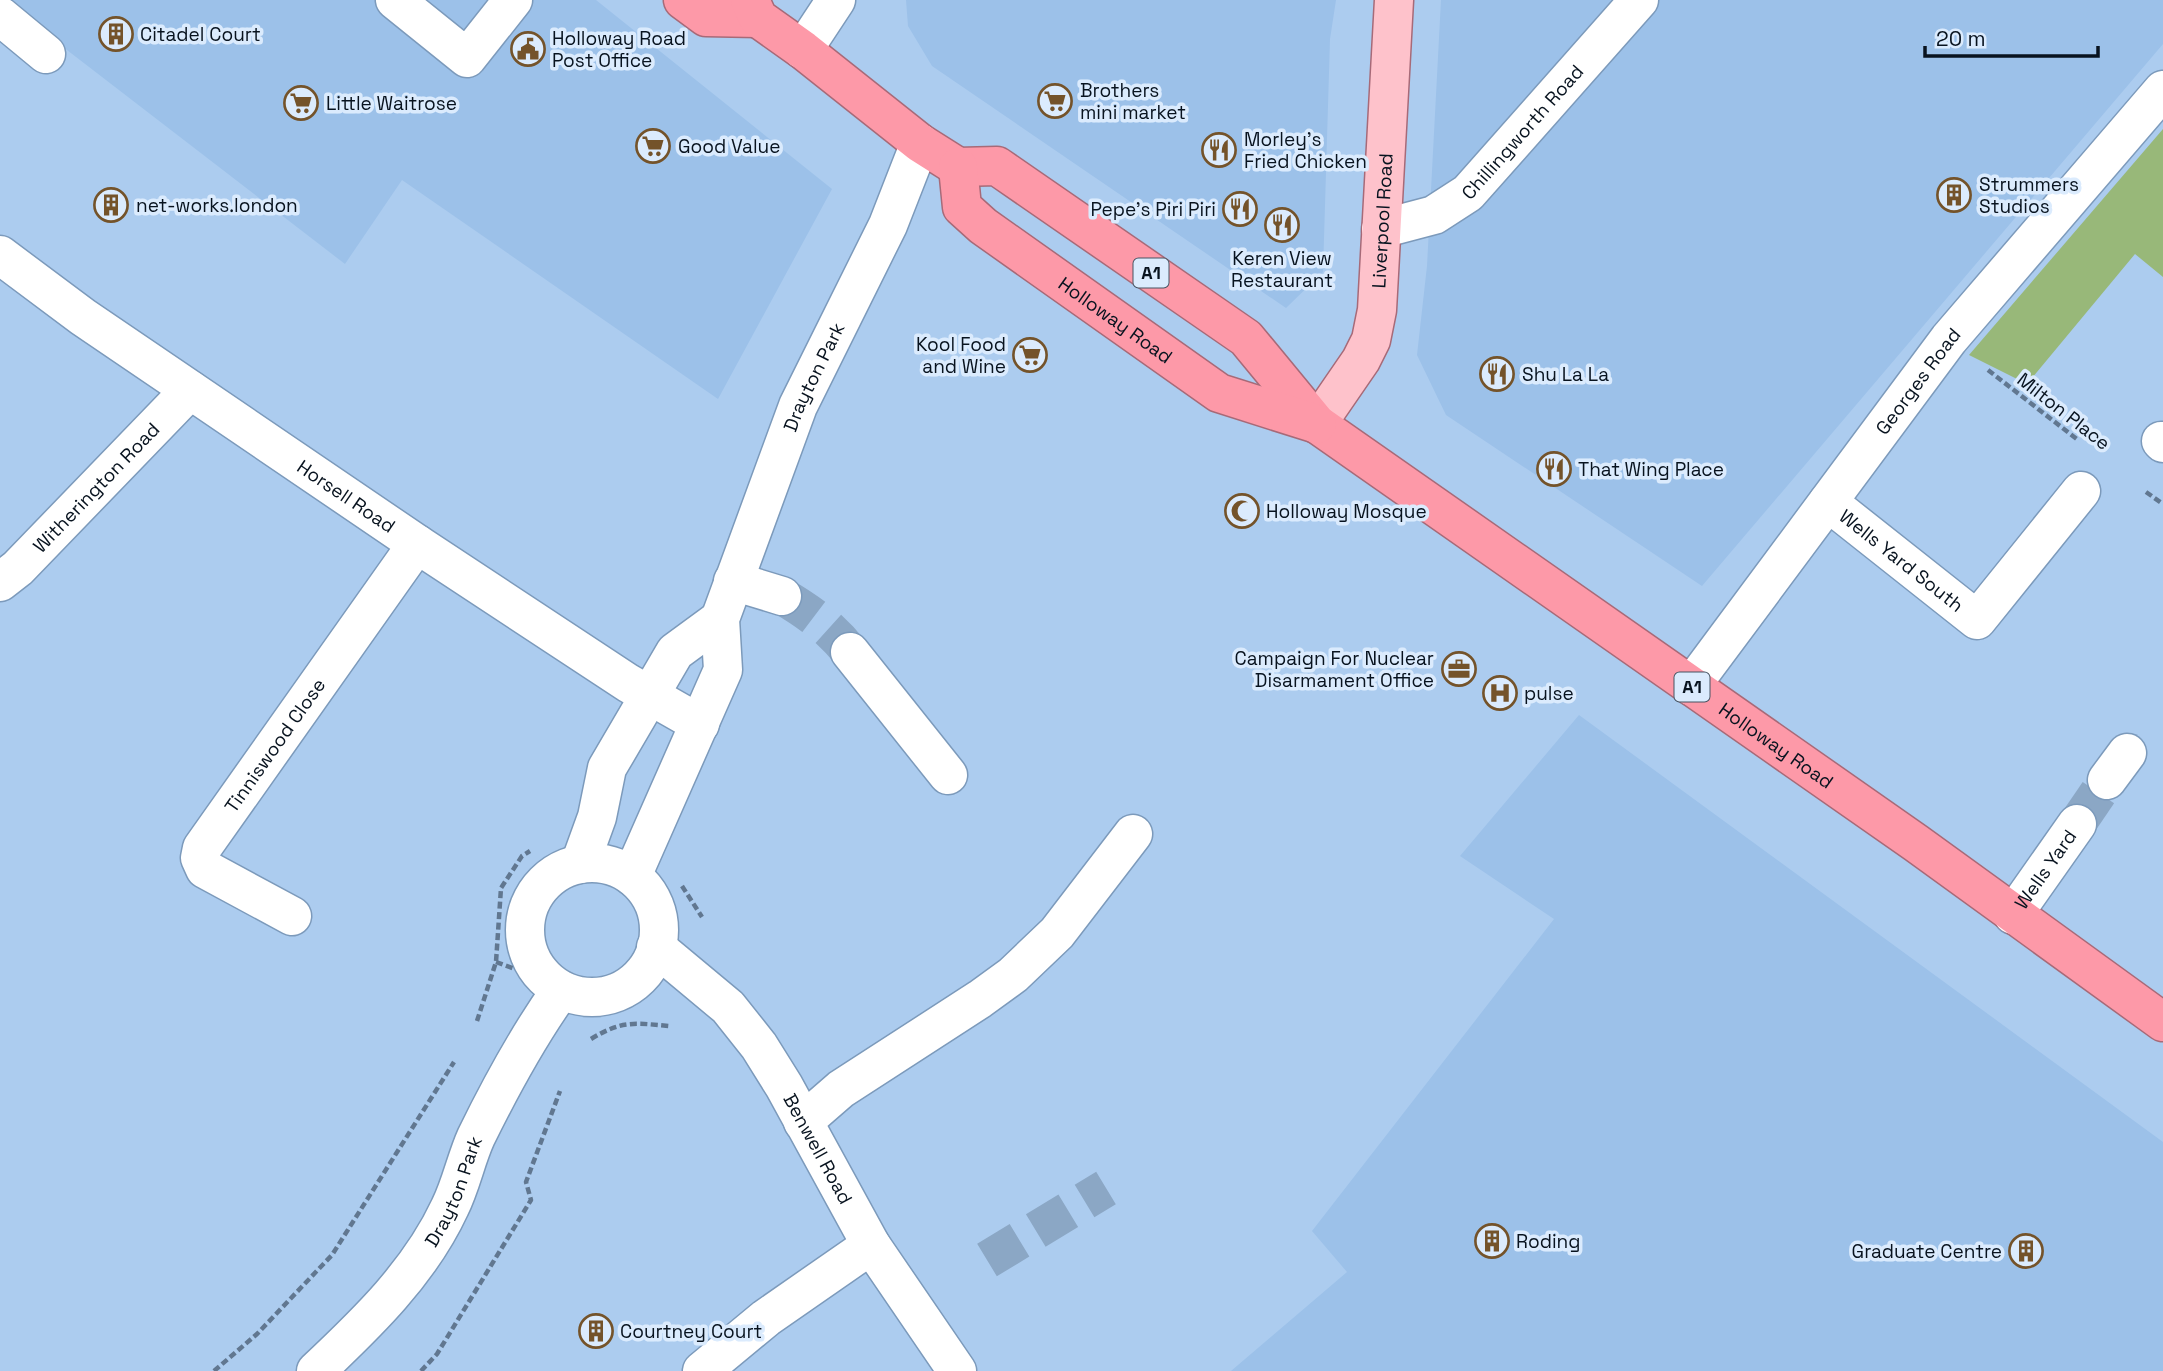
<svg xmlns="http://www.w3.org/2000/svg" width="2163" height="1371" font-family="'Space Grotesk',sans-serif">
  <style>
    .built { fill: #9cc1e9 }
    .green { fill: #98b879 }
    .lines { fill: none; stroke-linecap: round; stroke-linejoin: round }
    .minor-tunnel { stroke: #8ba7c5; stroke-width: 38; stroke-dasharray: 38 19; stroke-linecap: butt }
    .minor-casing { stroke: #7c9abb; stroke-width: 41 }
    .major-casing { stroke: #a76a78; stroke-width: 41 }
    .highway-casing { stroke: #a76a78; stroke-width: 41 }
    .path { stroke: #617790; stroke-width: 4.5; stroke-dasharray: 7 3.5; stroke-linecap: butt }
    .minor { stroke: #fff; stroke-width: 38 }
    .major { stroke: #fec2cb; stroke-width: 38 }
    .highway { stroke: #fd99a8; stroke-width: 38 }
    .labels { text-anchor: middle; stroke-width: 7; stroke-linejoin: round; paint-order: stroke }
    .shield { fill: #dbebfd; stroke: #475462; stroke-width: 2 }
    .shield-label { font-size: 18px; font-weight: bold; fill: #08131f }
    .poi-label { font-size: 19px; fill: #08131f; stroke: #dbebfd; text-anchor: start }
    .street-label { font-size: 19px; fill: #08131f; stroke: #dbebfd }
  </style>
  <rect width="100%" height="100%" fill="#acccef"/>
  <g class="built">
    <polygon points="2,0 596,0 832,189 718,399 402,180 345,264"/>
    <polygon points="906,0 1336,0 1330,39 1323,272 1286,308 932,66 908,26"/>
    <polygon points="1441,0 2163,0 2163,44 1702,586 1446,415 1417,355 1427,266"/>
    <polygon points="1579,715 2163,1142 2163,1371 1231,1371 1347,1272 1312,1231 1554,919 1460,856"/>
  </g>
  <polygon class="green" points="2163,129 2163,277 2135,254 2027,384 1969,355"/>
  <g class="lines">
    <g class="minor-tunnel">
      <path d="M782,596C809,612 830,627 850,652"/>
      <polyline points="2077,824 2107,780"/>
      <polyline points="987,1260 1106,1188"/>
    </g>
    <g class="minor-casing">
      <g id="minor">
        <polyline points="395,0 467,58 513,0"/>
        <polyline points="0,16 46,54"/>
        <polyline points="803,50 836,0"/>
        <path id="s1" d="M1381,229L1434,215L1468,193L1639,0"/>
        <path id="s2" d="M0,255L83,317L417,544L628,683L700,724"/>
        <polyline points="2161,441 2163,443"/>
        <path id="s3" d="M1828,502L1977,620L2081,491"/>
        <polyline points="733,581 782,596"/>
        <path id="s4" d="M0,582L18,568L190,390"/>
        <polyline points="850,652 948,775"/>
        <path id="s5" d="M1691,686L1949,339L2163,90"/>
        <polyline points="2107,780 2127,753"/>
        <circle cx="592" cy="930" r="67"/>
        <polyline points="580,864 597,817 607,768 675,652 720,619"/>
        <path id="s6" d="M632,876L723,670L720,619L798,406L888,225L920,143"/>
        <path id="s7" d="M2013,915L2077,824"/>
        <path id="s8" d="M292,916L205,869L200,858L202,848L417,544"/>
        <path id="s9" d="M656,947L728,1007L759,1046L784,1086L871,1245L957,1371"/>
        <polyline points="803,1122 841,1089 980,999 1013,975 1057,933 1133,834"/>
        <path id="s10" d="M316,1371C367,1323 420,1272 450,1207C461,1185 466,1159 476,1137C501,1086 528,1036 561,990"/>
        <polyline points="702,1371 766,1318 871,1245"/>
      </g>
    </g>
    <g class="major-casing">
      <g id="major">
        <path id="s11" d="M1317,424L1361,360L1371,340L1377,310L1394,0"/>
      </g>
    </g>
    <g class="highway-casing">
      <g id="highway">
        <polyline points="683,0 706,17 758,18"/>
        <path id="s12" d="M750,0L758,18L803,50L920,143L958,167L997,166L1246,338L1317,424L1916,843L2163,1022"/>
        <path id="s13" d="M958,167L962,207L983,226L1219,393L1317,424"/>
      </g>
    </g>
    <g class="path">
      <polyline points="1988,370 2078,440"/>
      <polyline points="2146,492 2163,504"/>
      <polyline points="682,886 702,917"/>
      <polyline points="496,962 515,969"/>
      <polyline points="477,1021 496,962 501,888 522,856 530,851"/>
      <path d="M591,1039C622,1020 635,1023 669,1026"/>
      <polyline points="214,1371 257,1334 332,1255 454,1062"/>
      <polyline points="421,1371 437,1354 531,1200 526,1182 560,1091"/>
    </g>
    <use href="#minor" class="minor"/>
    <use href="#major" class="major"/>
    <use href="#highway" class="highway"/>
  </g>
  <defs>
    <g id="building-ring" transform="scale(1.75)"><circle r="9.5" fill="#dbebfd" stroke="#74532a" stroke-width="1.5"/><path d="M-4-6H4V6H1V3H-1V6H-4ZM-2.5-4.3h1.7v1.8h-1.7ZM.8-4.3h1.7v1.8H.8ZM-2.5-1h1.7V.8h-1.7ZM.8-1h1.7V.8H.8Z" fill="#74532a"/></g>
    <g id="civic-ring" transform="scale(1.75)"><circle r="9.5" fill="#dbebfd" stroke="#74532a" stroke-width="1.5"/><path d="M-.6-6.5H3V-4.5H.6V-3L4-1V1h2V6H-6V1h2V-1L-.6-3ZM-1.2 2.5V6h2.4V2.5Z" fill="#74532a"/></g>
    <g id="supermarket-ring" transform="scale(1.75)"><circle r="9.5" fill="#dbebfd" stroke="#74532a" stroke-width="1.5"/><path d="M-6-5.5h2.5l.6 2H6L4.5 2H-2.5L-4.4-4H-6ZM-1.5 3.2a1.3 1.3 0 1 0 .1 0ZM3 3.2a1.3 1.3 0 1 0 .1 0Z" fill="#74532a"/></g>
    <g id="restaurant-ring" transform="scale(1.75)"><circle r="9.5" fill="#dbebfd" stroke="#74532a" stroke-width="1.5"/><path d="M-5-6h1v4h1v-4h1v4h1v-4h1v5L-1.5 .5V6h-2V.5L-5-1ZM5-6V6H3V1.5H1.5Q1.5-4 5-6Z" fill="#74532a"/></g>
    <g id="mosque-ring" transform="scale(1.75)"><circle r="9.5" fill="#dbebfd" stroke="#74532a" stroke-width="1.5"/><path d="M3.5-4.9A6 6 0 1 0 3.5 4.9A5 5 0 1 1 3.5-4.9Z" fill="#74532a"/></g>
    <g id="office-ring" transform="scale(1.75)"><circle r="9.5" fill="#dbebfd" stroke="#74532a" stroke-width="1.5"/><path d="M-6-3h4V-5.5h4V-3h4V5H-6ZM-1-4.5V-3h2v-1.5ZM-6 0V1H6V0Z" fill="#74532a"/></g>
    <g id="hospital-ring" transform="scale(1.75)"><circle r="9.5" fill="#dbebfd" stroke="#74532a" stroke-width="1.5"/><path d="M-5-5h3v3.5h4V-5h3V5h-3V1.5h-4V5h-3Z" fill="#74532a"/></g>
  </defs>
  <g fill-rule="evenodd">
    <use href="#building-ring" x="116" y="34"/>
    <use href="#civic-ring" x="528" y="49"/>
    <use href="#supermarket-ring" x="1055" y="101"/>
    <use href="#supermarket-ring" x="301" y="103"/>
    <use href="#supermarket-ring" x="653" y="146"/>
    <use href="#restaurant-ring" x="1219" y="150"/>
    <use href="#building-ring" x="1954" y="195"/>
    <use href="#building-ring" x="111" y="205"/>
    <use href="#restaurant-ring" x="1240" y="209"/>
    <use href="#restaurant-ring" x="1282" y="225"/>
    <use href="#supermarket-ring" x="1030" y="355"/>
    <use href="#restaurant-ring" x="1497" y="374"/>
    <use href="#restaurant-ring" x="1554" y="469"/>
    <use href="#mosque-ring" x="1242" y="511"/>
    <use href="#office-ring" x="1459" y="669"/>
    <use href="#hospital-ring" x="1500" y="693"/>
    <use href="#building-ring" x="1492" y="1241"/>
    <use href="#building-ring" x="2026" y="1251"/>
    <use href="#building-ring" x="596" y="1331"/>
  </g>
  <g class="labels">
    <g class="shield">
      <rect x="1133.5" y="258.5" width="35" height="29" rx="5"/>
      <rect x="1674.5" y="672.5" width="35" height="29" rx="5"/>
    </g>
    <g class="shield-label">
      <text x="1151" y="279">A1</text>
      <text x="1692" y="693">A1</text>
    </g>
    <g class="poi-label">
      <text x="140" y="41">Citadel Court</text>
      <text x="552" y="45">Holloway Road<tspan x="552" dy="22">Post Office</tspan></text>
      <text x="1080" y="97">Brothers<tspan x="1080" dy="22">mini market</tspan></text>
      <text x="326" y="110">Little Waitrose</text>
      <text x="1244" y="146">Morley's<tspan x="1244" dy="22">Fried Chicken</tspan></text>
      <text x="678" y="153">Good Value</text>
      <text x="1979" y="191">Strummers<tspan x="1979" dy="22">Studios</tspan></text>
      <text x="136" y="212">net-works.london</text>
      <text x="1216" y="216" text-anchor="end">Pepe's Piri Piri</text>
      <text x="1282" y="265" text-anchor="middle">Keren View<tspan x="1282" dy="22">Restaurant</tspan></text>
      <text x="1006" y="351" text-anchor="end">Kool Food<tspan x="1006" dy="22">and Wine</tspan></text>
      <text x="1522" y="381">Shu La La</text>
      <text x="1578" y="476">That Wing Place</text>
      <text x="1266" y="518">Holloway Mosque</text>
      <text x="1434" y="665" text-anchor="end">Campaign For Nuclear<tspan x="1434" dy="22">Disarmament Office</tspan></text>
      <text x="1524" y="700">pulse</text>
      <text x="1516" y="1248">Roding</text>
      <text x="2002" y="1258" text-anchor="end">Graduate Centre</text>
      <text x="620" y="1338">Courtney Court</text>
    </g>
    <g class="street-label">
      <text dy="7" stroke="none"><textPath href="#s1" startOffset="177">Chillingworth Road</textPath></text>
      <text dy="7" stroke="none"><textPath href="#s11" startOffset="220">Liverpool Road</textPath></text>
      <text dy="7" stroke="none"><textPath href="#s13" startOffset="231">Holloway Road</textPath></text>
      <text dy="7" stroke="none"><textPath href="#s6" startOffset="536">Drayton Park</textPath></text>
      <text dy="7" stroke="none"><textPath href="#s5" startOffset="380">Georges Road</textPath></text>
      <text transform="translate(2064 411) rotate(38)" y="7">Milton Place</text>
      <text dy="7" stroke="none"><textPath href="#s4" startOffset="135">Witherington Road</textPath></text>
      <text dy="7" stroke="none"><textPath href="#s2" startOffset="422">Horsell Road</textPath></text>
      <text dy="7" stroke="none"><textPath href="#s3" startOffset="94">Wells Yard South</textPath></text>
      <text dy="7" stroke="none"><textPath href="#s8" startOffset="247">Tinniswood Close</textPath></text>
      <text dy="7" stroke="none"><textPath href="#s12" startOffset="1283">Holloway Road</textPath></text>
      <text dy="7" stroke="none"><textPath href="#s7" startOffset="56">Wells Yard</textPath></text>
      <text dy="7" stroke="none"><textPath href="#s9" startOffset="262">Benwell Road</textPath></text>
      <text dy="7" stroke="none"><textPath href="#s10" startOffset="229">Drayton Park</textPath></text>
    </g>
  </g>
  <path d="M1925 46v10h173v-10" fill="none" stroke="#08131f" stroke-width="3.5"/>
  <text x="1936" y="46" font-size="21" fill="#08131f" stroke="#dbebfd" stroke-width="5" paint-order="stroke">20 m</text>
</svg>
